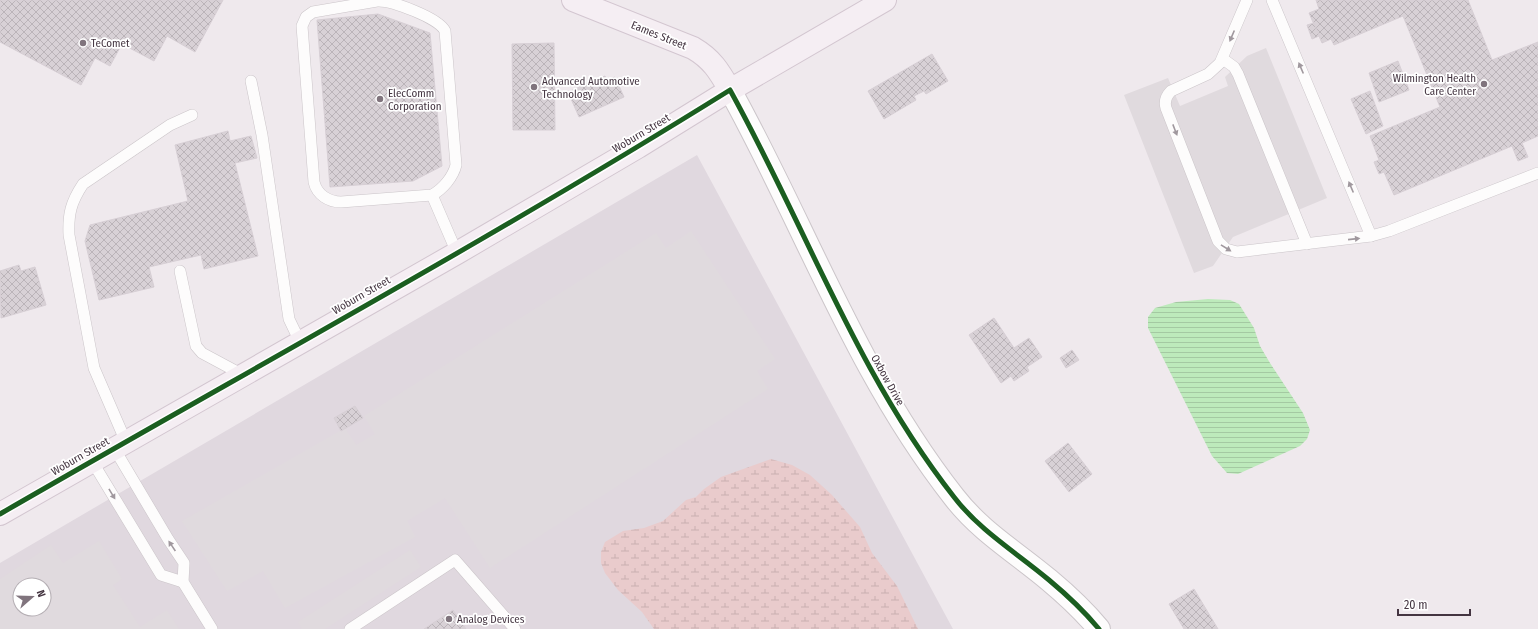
<svg xmlns="http://www.w3.org/2000/svg" width="1538" height="629" font-family="'Fira Sans Condensed',sans-serif">
  <style>
    .industrial { fill: #e0d8df; fill-rule: evenodd }
    .wetland { fill: url(#wetland-marsh) }
    .parking { fill: #e0dade; fill-rule: evenodd }
    .water { fill: url(#water-rules) }
    .building { fill: url(#building-cross-hatch); stroke: #d7cfd5 }
    .lines { fill: none; stroke-linecap: round; stroke-linejoin: round }
    .lane-casing { stroke: #cbc5c9; stroke-width: 12 }
    .street-casing { stroke: #cbc5c9; stroke-width: 24 }
    .secondary-casing { stroke: #d3c6d0; stroke-width: 24 }
    .lane { stroke: #fdfcfc; stroke-width: 11 }
    .street { stroke: #fdfcfc; stroke-width: 22 }
    .secondary { stroke: #f5eef3; stroke-width: 22 }
    .cycleway-casing { stroke: #fff; stroke-width: 8 }
    .cycleway { stroke: #1b5e20; stroke-width: 5 }
    .oneway { fill: #a0989e }
    .poi-dot { fill: #80747d; stroke: #fff; stroke-width: 1.5 }
    .labels { text-anchor: middle; stroke-width: 3.5; stroke-linejoin: round; paint-order: stroke }
    .street-label { font-size: 11px; fill: #443541; stroke: #fff }
    .poi-label { font-size: 11px; fill: #443541; stroke: #fff; text-anchor: start }
  </style>
  <defs>
    <pattern id="wetland-marsh" width="20" height="14" patternUnits="userSpaceOnUse"><rect width="20" height="14" fill="#e9cbcc"/><path d="M1 5h8M5 5V1M11 12h8M15 12V8" fill="none" stroke="#c9afb0"/></pattern>
    <pattern id="water-rules" width="6" height="5" patternUnits="userSpaceOnUse"><rect width="6" height="5" fill="#bdeabb"/><path d="M0 2.5h6" fill="none" stroke="#a4c9a2"/></pattern>
    <pattern id="building-cross-hatch" width="8" height="8" patternUnits="userSpaceOnUse"><rect width="8" height="8" fill="#d8d1d6"/><path d="M0 0l8 8M0 8l8-8" fill="none" stroke="#bbb4b9"/></pattern>
  </defs>
  <rect width="100%" height="100%" fill="#efe9ed"/>
  <path class="industrial" d="M697,155L953,629H0V563ZM20,585H44V609H20Z"/>
  <polygon class="wetland" points="771,459 792,465 810,475 832,495 860,527 872,553 897,586 918,629 654,629 642,612 618,590 605,573 601,563 601,552 605,542 623,531 644,528 663,521 686,500 696,497 704,489 721,477"/>
  <g class="parking">
    <polygon points="1266,48 1327,198 1233,237 1213,266 1194,273 1124,95 1168,78 1180,106 1228,86 1225,77 1247,56"/>
    <polygon points="691,231 775,359 757,371 768,389 490,568 445,498 407,521 415,537 285,608 263,571 227,591 182,521 345,428 356,445 375,434 364,416 656,233 666,248"/>
    <path d="M99,541L122,579L113,585L140,627L167,610L179,629H0V579L51,545L63,563ZM20,585H44V609H20Z"/>
    <polygon points="410,550 421,567 325,629 302,629 298,622"/>
  </g>
  <polygon class="water" points="1208,299 1230,300 1239,304 1254,328 1260,346 1270,363 1303,413 1310,430 1307,439 1300,446 1238,474 1227,473 1212,456 1148,328 1148,317 1155,308 1176,302"/>
  <g class="building">
    <polygon points="0,0 223,0 195,52 167,36 154,61 122,44 110,66 95,58 81,85 0,42"/>
    <polygon points="1316,0 1468,0 1492,60 1538,42 1538,136 1522,143 1528,157 1518,161 1512,146 1394,195 1384,172 1379,174 1374,162 1379,160 1370,136 1440,107 1403,16 1334,45 1331,39 1322,43 1309,13 1319,9"/>
    <polygon points="378,14 430,33 442,166 413,181 330,187 317,20"/>
    <polygon points="1314,23 1319,36 1312,39 1307,25"/>
    <polygon points="554,43 555,130 513,130 512,44"/>
    <polygon points="932,54 948,81 926,94 924,91 914,96 916,100 884,119 868,91"/>
    <polygon points="1398,61 1409,90 1379,102 1369,73"/>
    <polygon points="605,76 607,80 615,77 624,97 579,117 568,92"/>
    <polygon points="1370,91 1383,126 1366,134 1351,99"/>
    <polygon points="228,131 230,141 251,136 257,158 235,163 258,256 204,269 201,255 149,267 154,287 99,300 85,241 90,225 188,201 175,145"/>
    <polygon points="19,265 21,271 35,267 46,305 1,318 0,271"/>
    <polygon points="994,318 1014,348 1029,338 1042,357 1027,367 1029,371 1014,381 1011,376 1001,383 969,335"/>
    <polygon points="1072,350 1079,360 1066,368 1060,358"/>
    <polygon points="355,406 363,418 341,431 334,418"/>
    <polygon points="1068,443 1092,474 1069,492 1045,461"/>
    <polygon points="1194,589 1218,629 1184,629 1169,604"/>
    <polygon points="453,610 466,629 424,629"/>
  </g>
  <g class="lines">
    <g class="lane-casing">
      <g id="lane">
        <path d="M1247,0L1220,63L1208,74L1171,91C1166,96 1164,101 1166,108L1218,241L1226,249L1237,252L1371,236L1389,231L1538,173"/>
        <polyline points="1272,0 1371,236"/>
        <path d="M377,1C391,0 439,18 445,31L456,165C453,177 443,189 432,195L341,202C329,202 317,195 314,182L302,26L306,17L313,12Z"/>
        <polyline points="1223,59 1234,67 1238,74 1307,244"/>
        <polyline points="251,81 262,135 289,319 300,342"/>
        <polyline points="432,195 457,253"/>
        <polyline points="180,271 196,346 202,353 243,375"/>
        <path d="M126,442L94,368L69,235C68,214 71,202 83,184L170,125L192,115"/>
        <polyline points="114,448 168,539 184,563 183,582 212,629"/>
        <polyline points="92,461 161,575 183,582"/>
        <polyline points="350,629 455,560 515,629"/>
      </g>
    </g>
    <g class="street-casing">
      <path id="street" d="M730,90C806,227 856,372 954,497C980,531 1017,553 1049,580C1067,595 1084,611 1099,629"/>
    </g>
    <g class="secondary-casing">
      <g id="secondary">
        <path d="M573,0L693,48C712,59 719,71 730,90"/>
        <polyline points="0,514 457,253 638,147 730,90 885,0"/>
      </g>
    </g>
    <use href="#lane" class="lane"/>
    <use href="#street" class="street"/>
    <use href="#secondary" class="secondary"/>
    <g class="cycleway-casing">
      <path id="cycleway" d="M0,514C244,373 491,239 730,90C806,227 856,372 954,497C980,531 1017,553 1049,580C1067,595 1084,611 1099,629"/>
    </g>
    <use href="#cycleway" class="cycleway"/>
  </g>
  <defs><path id="oneway-solid" d="M-6-.8H1V-3.2L6.5 0L1 3.2V.8H-6Z"/></defs>
  <g class="oneway">
    <use href="#oneway-solid" transform="translate(1232 36) rotate(113)"/>
    <use href="#oneway-solid" transform="translate(1301 68) rotate(-113)"/>
    <use href="#oneway-solid" transform="translate(1175 130) rotate(69)"/>
    <use href="#oneway-solid" transform="translate(1351 187) rotate(-113)"/>
    <use href="#oneway-solid" transform="translate(1354 239) rotate(-6)"/>
    <use href="#oneway-solid" transform="translate(1226 248) rotate(32)"/>
    <use href="#oneway-solid" transform="translate(112 494) rotate(59)"/>
    <use href="#oneway-solid" transform="translate(172 546) rotate(-124)"/>
  </g>
  <g class="poi-dot">
    <circle cx="83" cy="43" r="4"/>
    <circle cx="1484" cy="84" r="4"/>
    <circle cx="534" cy="87" r="4"/>
    <circle cx="380" cy="99" r="4"/>
    <circle cx="449" cy="619" r="4"/>
  </g>
  <g class="labels">
    <g class="street-label">
      <text transform="translate(659 35) rotate(22)" y="4">Eames Street</text>
      <text transform="translate(641 133) rotate(-31)" y="4">Woburn Street</text>
      <text transform="translate(361 295) rotate(-30)" y="4">Woburn Street</text>
      <text transform="translate(888 380) rotate(61)" y="4">Oxbow Drive</text>
      <text transform="translate(80 456) rotate(-30)" y="4">Woburn Street</text>
    </g>
    <g class="poi-label">
      <text x="91" y="47">TeComet</text>
      <text x="1476" y="82" text-anchor="end">Wilmington Health<tspan x="1476" dy="13">Care Center</tspan></text>
      <text x="542" y="85">Advanced Automotive<tspan x="542" dy="13">Technology</tspan></text>
      <text x="388" y="97">ElecComm<tspan x="388" dy="13">Corporation</tspan></text>
      <text x="457" y="623">Analog Devices</text>
    </g>
  </g>
  <g transform="translate(32 597) rotate(70)"><circle r="19" fill="#ffffff" stroke="#b4aeb3"/>
  <path d="M0-3L7 15L0 10L-7 15Z" fill="#80747d"/>
  <text y="-6" font-size="11" font-weight="bold" text-anchor="middle" fill="#443541">N</text>
  </g>
  <path d="M1398 609v6h72v-6" fill="none" stroke="#443541" stroke-width="2"/>
  <text x="1404" y="609" font-size="12" fill="#443541" stroke="#ffffff" stroke-width="3" paint-order="stroke">20 m</text>
</svg>
